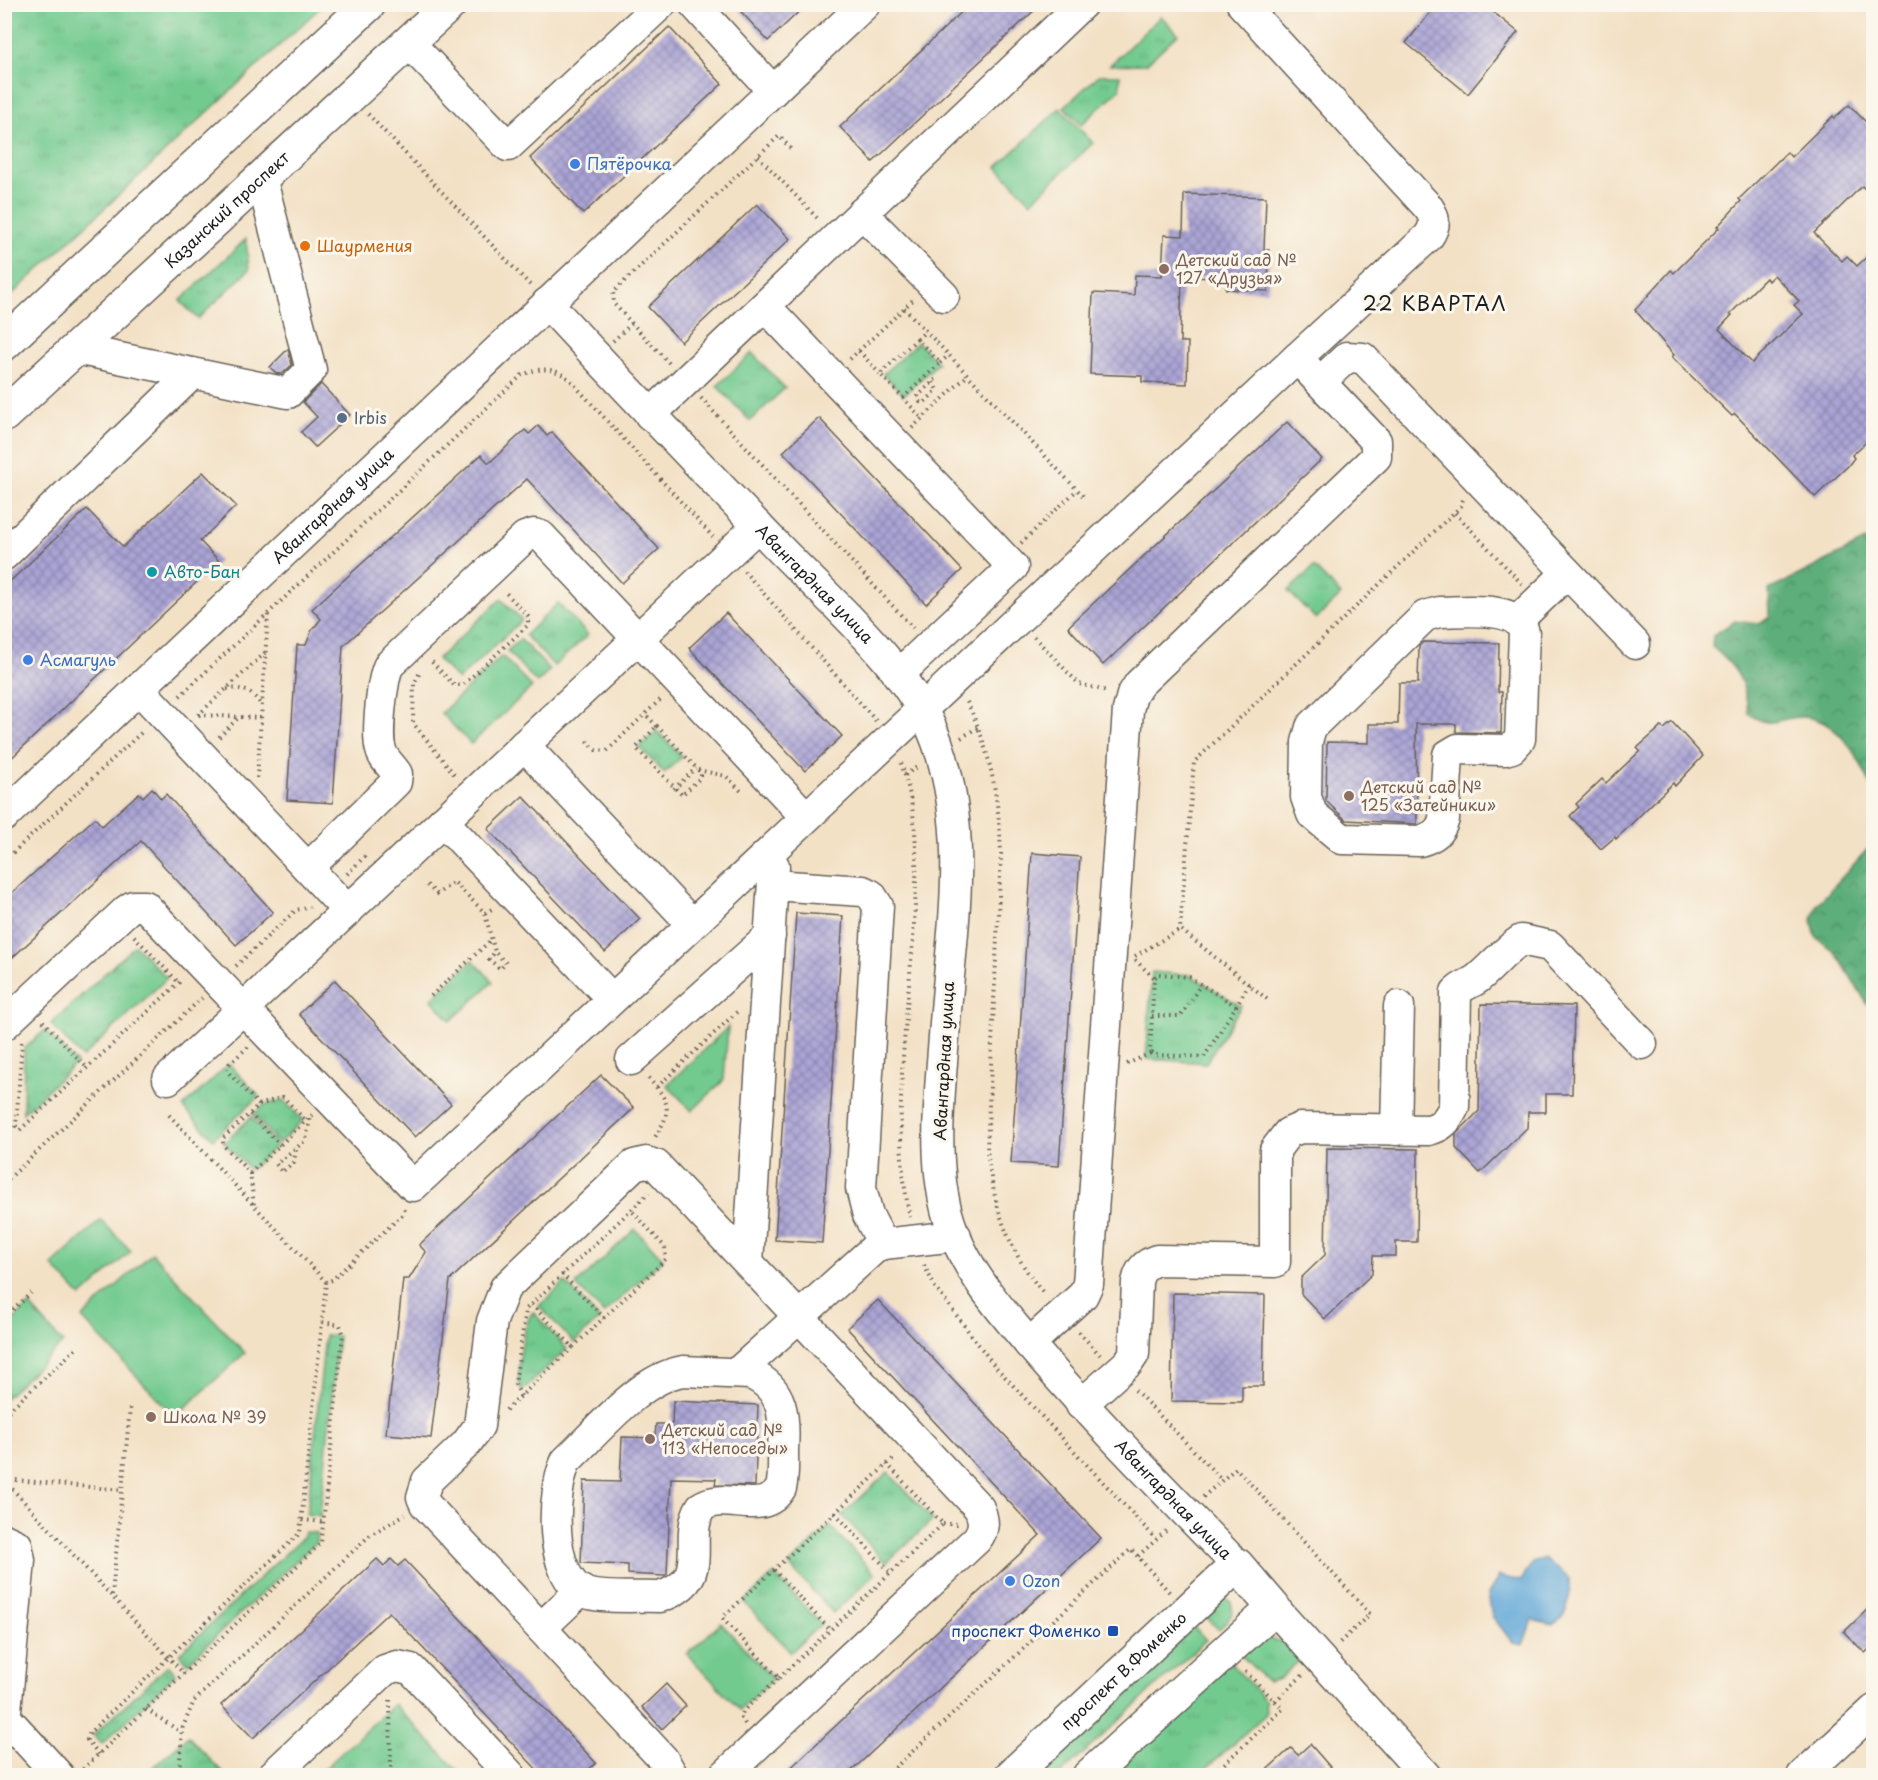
<svg xmlns="http://www.w3.org/2000/svg" width="1878" height="1780" font-family="'Playpen Sans',sans-serif">
  <style>
    .grass { fill: url(#grass-tufts); stroke: #477356; stroke-width: 1.5 }
    .forest { fill: url(#forest-crowns); stroke: #3c654b; stroke-width: 1.5 }
    .garden { fill: #72ca8f; stroke: #477356; stroke-width: 1.5 }
    .water { fill: #62a8d8; stroke: #3f627a; stroke-width: 1.5 }
    .building { fill: url(#building-cross-hatch); fill-rule: evenodd }
    .lines { fill: none; stroke-linecap: round; stroke-linejoin: round }
    .minor-casing { stroke: #676158; stroke-width: 33 }
    .major-casing { stroke: #676158; stroke-width: 36 }
    .path { stroke: #676158; stroke-width: 4; stroke-dasharray: 1.5 4.5; stroke-linecap: butt }
    .minor { stroke: #fff; stroke-width: 30 }
    .major { stroke: #fff; stroke-width: 33 }
    .shop-dot { fill: #3f7fe0; stroke: #fbf7ec; stroke-width: 2 }
    .food-dot { fill: #e8710a; stroke: #fbf7ec; stroke-width: 2 }
    .education-dot { fill: #8d6e63; stroke: #fbf7ec; stroke-width: 2 }
    .service-dot { fill: #5c6f8a; stroke: #fbf7ec; stroke-width: 2 }
    .culture-dot { fill: #0f9aa8; stroke: #fbf7ec; stroke-width: 2 }
    .transit-dot { fill: #1a4fb4; stroke: #fbf7ec; stroke-width: 2 }
    .labels { text-anchor: middle; stroke-width: 6; stroke-linejoin: round; paint-order: stroke }
    .shop-label { font-size: 16px; fill: #366cbe; stroke: #fbf7ec; text-anchor: start }
    .street-label { font-size: 16px; fill: #1c1c1c; stroke: #fbf7ec }
    .food-label { font-size: 16px; fill: #c56008; stroke: #fbf7ec; text-anchor: start }
    .education-label { font-size: 16px; fill: #785e54; stroke: #fbf7ec; text-anchor: start }
    .service-label { font-size: 16px; fill: #4e5e75; stroke: #fbf7ec; text-anchor: start }
    .culture-label { font-size: 16px; fill: #0d838f; stroke: #fbf7ec; text-anchor: start }
    .transit-label { font-size: 16px; fill: #164399; stroke: #fbf7ec; text-anchor: end }
    .quarter-label { font-size: 20px; letter-spacing: 1.5px; fill: #1c1c1c; stroke: #fbf7ec }
  </style>
  <defs>
    <pattern id="grass-tufts" width="24" height="20" patternUnits="userSpaceOnUse" patternTransform="scale(1.5)"><rect width="24" height="20" fill="#72ca8f"/><path d="M3 7l-1-3M5 7V3M7 7l1-3M15 17l-1-3M17 17v-4M19 17l1-3" fill="none" stroke="#62ad7b"/></pattern>
    <pattern id="forest-crowns" width="20" height="18" patternUnits="userSpaceOnUse" patternTransform="scale(1.5)"><rect width="20" height="18" fill="#5dae7a"/><path d="M2 6a3 3 0 1 1 6 0M12 15a3 3 0 1 1 6 0" fill="none" stroke="#4c8d63"/></pattern>
    <pattern id="building-cross-hatch" width="8" height="8" patternUnits="userSpaceOnUse" patternTransform="scale(1.5)"><rect width="8" height="8" fill="#aba4d6"/><path d="M0 0l8 8M0 8l8-8" fill="none" stroke="#8a85ad"/></pattern>
  </defs>
  <rect width="100%" height="100%" fill="#fbf7ec"/>
  <filter id="ink" filterUnits="userSpaceOnUse"><feTurbulence type="fractalNoise" baseFrequency=".0167" numOctaves="2"/><feDisplacementMap in="SourceGraphic" scale="12" xChannelSelector="R" yChannelSelector="G"/><feConvolveMatrix kernelMatrix="1 2 1 2 8 2 1 2 1" color-interpolation-filters="sRGB"/></filter>
  <filter id="wash" filterUnits="userSpaceOnUse"><feTurbulence type="fractalNoise" baseFrequency=".008" numOctaves="4" result="noise"/><feDisplacementMap in="SourceGraphic" scale="24" xChannelSelector="R" yChannelSelector="G"/><feGaussianBlur stdDeviation="1.35" result="paint"/><feColorMatrix in="noise" values="0 0 0 0 0 0 0 0 0 0 0 0 0 0 0 0 0 1.4 0 .05"/><feComposite in="paint" operator="in"/></filter>
  <g filter="url(#wash)">
    <rect width="100%" height="100%" fill="#f3e1c6"/>
    <g class="grass">
      <polygon points="5,4 323,4 323,5 5,301"/>
      <polygon points="1161,16 1178,34 1146,64 1110,65"/>
      <polygon points="1099,75 1120,75 1120,89 1081,125 1064,107"/>
      <polygon points="246,239 249,270 198,319 180,301"/>
      <polygon points="918,342 938,363 904,395 883,374"/>
      <polygon points="752,353 785,388 750,421 717,386"/>
      <polygon points="1314,567 1341,595 1316,619 1288,591"/>
      <polygon points="501,599 522,620 458,680 437,659"/>
      <polygon points="558,603 588,635 554,666 525,635"/>
      <polygon points="520,639 550,670 537,683 507,651"/>
      <polygon points="657,731 682,757 664,773 639,747"/>
      <polygon points="135,945 167,978 82,1058 51,1024"/>
      <polygon points="473,960 493,982 451,1021 431,999"/>
      <polygon points="1152,972 1190,975 1241,1006 1206,1063 1146,1059"/>
      <polygon points="728,1027 724,1080 692,1111 667,1085"/>
      <polygon points="45,1030 76,1063 23,1113 24,1049"/>
      <polygon points="229,1064 259,1096 213,1139 183,1107"/>
      <polygon points="283,1100 303,1120 279,1143 253,1115 264,1105"/>
      <polygon points="251,1117 277,1145 250,1170 224,1143"/>
      <polygon points="565,1282 599,1319 574,1343 539,1306"/>
      <path d="M533,1312L567,1349L522,1391C514,1382 523,1321 533,1312Z"/>
      <polygon points="325,1335 338,1336 320,1516 307,1514"/>
      <polygon points="888,1472 933,1520 886,1563 842,1515"/>
      <polygon points="830,1526 875,1574 833,1613 789,1565"/>
      <polygon points="304,1532 317,1533 316,1542 188,1663 179,1654 303,1537"/>
      <polygon points="774,1574 821,1624 791,1652 744,1602"/>
      <polygon points="1223,1596 1231,1602 1233,1613 1219,1630 1198,1609"/>
      <polygon points="1188,1620 1206,1640 1060,1775 1021,1776"/>
      <polygon points="1263,1638 1285,1642 1303,1657 1279,1679 1268,1682 1234,1648"/>
      <polygon points="1226,1658 1265,1700 1266,1714 1199,1775 1097,1776"/>
      <polygon points="168,1665 176,1674 102,1744 93,1735"/>
      <polygon points="394,1704 462,1775 318,1775"/>
      <polygon points="188,1736 223,1773 220,1776 185,1775 183,1773 180,1775 155,1775 150,1770"/>
    </g>
    <g class="forest">
      <path d="M1873,537V790C1861,761 1838,717 1801,717C1778,717 1770,731 1748,713C1746,682 1736,666 1712,647L1713,635L1735,621L1759,624L1770,617L1769,590Z"/>
      <polygon points="1873,843 1873,1013 1836,953 1816,937 1812,920 1817,905"/>
    </g>
    <g class="garden">
      <polygon points="1060,108 1093,143 1031,202 997,167"/>
      <polygon points="502,656 532,687 471,744 441,713"/>
      <polygon points="101,1220 131,1251 81,1297 52,1265"/>
      <polygon points="635,1229 663,1259 604,1314 576,1285"/>
      <polygon points="152,1253 245,1353 175,1417 82,1318"/>
      <polygon points="29,1305 63,1343 5,1398 5,1328"/>
      <polygon points="721,1623 773,1679 740,1710 687,1654"/>
    </g>
    <path class="water" d="M1544,1558L1570,1579C1570,1598 1570,1615 1553,1625L1532,1620L1523,1645L1513,1643L1492,1616L1488,1594L1499,1576L1521,1581L1532,1563Z"/>
    <g id="blocks">
      <g class="building">
        <polygon points="734,4 807,4 768,41"/>
        <polygon points="970,4 1041,4 873,162 840,127"/>
        <polygon points="1437,4 1483,4 1518,32 1468,94 1406,43"/>
        <polygon points="669,27 722,84 583,214 530,158"/>
        <path d="M1849,105L1874,130V198L1862,186L1814,233L1842,261L1847,256L1857,266L1874,250V435L1852,455L1854,458L1848,466L1815,497L1735,414L1732,416L1672,357L1674,355L1635,310L1671,270L1674,273L1719,228L1717,227L1741,201L1739,199L1787,152L1791,157L1833,116L1834,118ZM1774,275L1799,301L1794,305L1803,314L1752,363L1719,329L1732,315L1730,314L1766,278L1768,281Z"/>
        <polygon points="1184,194 1266,197 1264,249 1269,250 1268,291 1226,289 1226,278 1182,277 1180,342 1188,342 1187,384 1142,382 1142,376 1090,374 1093,293 1134,295 1135,275 1162,276 1164,235 1183,236"/>
        <polygon points="757,204 790,239 681,342 648,307"/>
        <polygon points="288,349 292,365 282,374 276,373 270,367"/>
        <polygon points="321,384 350,415 315,447 301,432 317,417 303,402"/>
        <polygon points="819,418 962,570 926,604 783,452"/>
        <polygon points="1287,422 1322,459 1103,665 1068,627"/>
        <polygon points="538,426 547,436 552,432 659,549 622,583 527,479 343,646 333,803 287,800 297,645 306,645 312,630 321,619 312,609 481,455 489,463 525,430 529,434"/>
        <polygon points="203,472 236,506 200,541 219,561 4,765 4,587 87,509 123,547"/>
        <polygon points="726,613 842,736 805,771 689,648"/>
        <polygon points="1423,642 1499,643 1498,692 1502,692 1501,733 1456,732 1456,724 1416,724 1417,824 1346,820 1326,801 1327,742 1369,743 1369,724 1398,724 1399,683 1418,683 1419,646"/>
        <polygon points="1672,722 1703,756 1675,786 1673,783 1616,839 1615,837 1601,849 1570,816 1579,807 1576,804 1602,779 1606,783 1640,751 1637,748 1661,727 1664,729"/>
        <polygon points="152,788 161,799 166,794 273,912 236,945 141,841 4,965 4,900 95,818 102,826 139,793 143,797"/>
        <polygon points="523,796 640,919 605,952 488,829"/>
        <polygon points="1032,853 1080,857 1059,1166 1011,1163"/>
        <polygon points="796,913 843,916 822,1243 775,1240"/>
        <polygon points="335,980 451,1104 415,1137 299,1014"/>
        <polygon points="1481,1004 1574,1006 1572,1094 1546,1094 1546,1112 1528,1112 1527,1128 1480,1173 1456,1148 1456,1134 1479,1111"/>
        <polygon points="601,1075 634,1108 450,1280 431,1438 386,1434 403,1279 409,1279 426,1252 419,1245"/>
        <polygon points="1327,1148 1418,1149 1417,1242 1396,1242 1396,1256 1373,1256 1372,1274 1325,1319 1301,1294 1301,1278 1325,1255"/>
        <polygon points="1173,1293 1265,1295 1263,1386 1242,1386 1242,1402 1171,1401"/>
        <polygon points="878,1300 1101,1538 846,1776 782,1776 1040,1535 847,1328"/>
        <polygon points="673,1401 758,1405 755,1486 715,1485 716,1479 671,1478 667,1574 664,1576 628,1574 628,1565 581,1563 584,1481 620,1482 622,1437 655,1438 656,1424 672,1424"/>
        <polygon points="377,1559 384,1566 391,1559 398,1566 405,1560 596,1763 582,1776 543,1776 389,1612 253,1738 221,1705"/>
        <polygon points="1874,1603 1874,1645 1865,1653 1844,1632"/>
        <polygon points="666,1684 686,1706 662,1729 642,1707"/>
        <polygon points="1310,1744 1338,1776 1260,1776 1291,1748 1298,1755"/>
      </g>
    </g>
  </g>
  <g filter="url(#ink)">
    <use href="#blocks" fill-opacity="0" stroke="#676158" stroke-width="1.5"/>
    <g class="lines">
      <g class="minor-casing">
        <g id="minor">
          <polyline points="694,4 773,91"/>
          <path d="M1242,4L1428,207C1436,218 1436,226 1428,237L1297,358"/>
          <polyline points="409,43 508,146 661,4"/>
          <polyline points="862,213 944,296"/>
          <path id="s1" d="M547,303C623,386 701,467 779,548C833,604 910,668 937,742C970,834 952,927 945,1023C941,1084 931,1153 947,1213C962,1268 1002,1312 1038,1354C1101,1427 1170,1496 1237,1565"/>
          <polyline points="765,306 1013,567 898,675"/>
          <polyline points="76,349 288,393 311,370 261,177"/>
          <polyline points="1320,382 1347,357 1363,358 1635,644"/>
          <polyline points="650,415 1082,4"/>
          <polyline points="4,555 193,373"/>
          <path d="M1439,612C1462,612 1519,604 1524,633L1520,739L1512,748L1505,750L1458,749L1448,755L1444,819C1440,833 1433,837 1420,841L1342,839L1312,814L1306,797L1307,742L1311,727L1425,616Z"/>
          <polyline points="1518,620 1567,573"/>
          <polyline points="139,689 348,911"/>
          <polyline points="524,745 692,924"/>
          <path id="s2" d="M4,816L865,4"/>
          <polyline points="443,821 612,999"/>
          <path d="M308,868L396,782L397,774C392,765 383,760 381,750C376,736 382,677 389,665L525,537L534,534L541,536L806,817"/>
          <polyline points="773,885 863,891 871,895 878,906 861,1188 868,1215 883,1244"/>
          <polyline points="4,1025 127,910 133,906 145,906 413,1186 1297,358 1376,441 1376,457 1139,684 1132,695 1128,710 1088,1284 1083,1295 1029,1344"/>
          <polyline points="631,1060 770,936"/>
          <polyline points="168,1079 758,526"/>
          <polyline points="1396,1130 1399,1006"/>
          <polyline points="748,1262 774,866"/>
          <path d="M683,1371L750,1374C785,1388 785,1419 783,1450C783,1462 784,1476 781,1488C763,1519 725,1490 701,1507C681,1540 715,1579 660,1597C641,1596 603,1599 586,1593C547,1577 552,1491 566,1461C598,1431 640,1378 683,1371Z"/>
          <polyline points="737,1373 876,1247 883,1244 956,1236"/>
          <path d="M1081,1405L1128,1363L1134,1354L1137,1282C1140,1269 1145,1264 1157,1260L1275,1262V1150L1288,1133L1300,1128L1428,1130C1442,1127 1447,1121 1454,1107L1456,992C1463,985 1470,984 1477,979C1492,967 1504,951 1521,940L1550,946L1642,1044"/>
          <polyline points="4,1539 17,1545 20,1560 4,1732"/>
          <polyline points="1274,1608 1426,1776"/>
          <polyline points="541,1628 581,1590"/>
          <polyline points="6,1718 59,1776"/>
          <polyline points="272,1776 385,1670 397,1666 411,1669 511,1776"/>
          <path d="M673,1776L663,1759L425,1504L422,1497L427,1481L466,1444L479,1426L492,1321L505,1288L634,1165L646,1162L656,1165L979,1508C984,1520 985,1528 977,1539L724,1776"/>
          <polyline points="1802,1776 1874,1710"/>
        </g>
      </g>
      <g class="major-casing">
        <g id="major">
          <polyline points="4,344 369,4"/>
          <path id="s3" d="M4,415L450,4"/>
          <path id="s4" d="M1011,1776L1237,1565L1274,1608L1089,1776"/>
        </g>
      </g>
      <g class="path">
        <polyline points="368,114 530,285"/>
        <polyline points="758,156 819,220"/>
        <polyline points="904,308 1085,498"/>
        <polyline points="917,339 926,331"/>
        <polyline points="613,341 632,323"/>
        <polyline points="859,351 880,374"/>
        <polyline points="850,359 914,299"/>
        <polyline points="669,363 614,304 613,292 779,136 791,149"/>
        <polyline points="940,363 949,355"/>
        <polyline points="933,382 937,390 925,402 920,402 918,396 937,378"/>
        <polyline points="701,398 913,628"/>
        <polyline points="903,398 940,363 917,339 880,374 922,418"/>
        <polyline points="912,428 968,375"/>
        <polyline points="1455,513 1522,584"/>
        <polyline points="1021,543 1077,490"/>
        <polyline points="744,571 876,721"/>
        <polyline points="1034,637 1079,684 1107,691"/>
        <polyline points="432,662 454,685 463,685 528,625 528,616 506,593"/>
        <polyline points="419,674 414,684 413,723 454,774"/>
        <path d="M227,689C243,687 253,692 261,705"/>
        <path d="M180,696L522,375C541,367 554,367 570,380L713,537"/>
        <path d="M967,702C991,751 999,800 1001,854L987,1149C993,1205 1008,1252 1045,1295"/>
        <polyline points="198,715 265,653"/>
        <polyline points="199,715 261,718"/>
        <polygon points="657,726 701,773 701,777 682,795 636,748"/>
        <polyline points="657,726 645,714 661,699"/>
        <polyline points="219,737 239,717"/>
        <polyline points="961,738 978,727"/>
        <polyline points="587,741 596,750 607,751 645,714"/>
        <path d="M901,763C921,821 917,878 913,939C906,1028 891,1129 910,1217"/>
        <polyline points="698,770 726,776 743,793"/>
        <polyline points="905,775 920,765"/>
        <polyline points="257,778 268,615"/>
        <polyline points="674,789 696,768"/>
        <polyline points="4,861 144,730"/>
        <polyline points="347,874 365,856"/>
        <polyline points="427,885 437,894 454,882 485,913 492,909"/>
        <polyline points="485,914 495,952 489,959 500,969 506,963 495,952"/>
        <polyline points="134,936 179,983"/>
        <polyline points="1135,956 1181,929"/>
        <polyline points="1135,960 1154,978"/>
        <polyline points="236,966 296,910 310,907"/>
        <polygon points="1159,974 1189,977 1236,1006 1204,1057 1155,1055 1150,1052 1154,978"/>
        <polyline points="431,996 492,939"/>
        <polyline points="1267,999 1180,929 1194,762 1461,506 1463,499"/>
        <polyline points="1236,1006 1249,984"/>
        <polyline points="1152,1016 1181,1016 1201,984"/>
        <polyline points="43,1021 88,1069"/>
        <polyline points="22,1042 16,1126 20,1130 183,979"/>
        <polyline points="248,1047 229,1064 227,1071 259,1105 223,1138 223,1145 250,1173 312,1115"/>
        <polyline points="1127,1064 1151,1053"/>
        <path d="M648,1078C671,1102 673,1111 653,1140"/>
        <polyline points="657,1087 739,1010"/>
        <polyline points="259,1105 283,1097 306,1121"/>
        <polyline points="250,1114 280,1145"/>
        <polyline points="169,1115 326,1282 332,1280 401,1216 406,1207"/>
        <polyline points="296,1150 294,1162 282,1172 276,1164 306,1140 310,1118"/>
        <polyline points="250,1173 254,1205"/>
        <polyline points="4,1183 202,998"/>
        <polyline points="924,1265 935,1287 994,1365 1156,1539"/>
        <polyline points="562,1274 604,1318"/>
        <polyline points="4,1318 31,1293"/>
        <polyline points="1079,1332 1100,1355"/>
        <polyline points="573,1347 666,1259 665,1247 631,1210"/>
        <polyline points="1135,1390 1222,1480"/>
        <polyline points="521,1396 515,1384 526,1309 649,1193"/>
        <polyline points="506,1410 573,1347 531,1304"/>
        <polyline points="4,1415 79,1346"/>
        <polyline points="4,1479 122,1490"/>
        <polyline points="4,1480 184,1674"/>
        <polyline points="1203,1497 1236,1468 1370,1614 1338,1644"/>
        <polyline points="835,1513 891,1573"/>
        <polyline points="302,1520 324,1522"/>
        <polyline points="943,1524 958,1524"/>
        <polyline points="1138,1556 1168,1529"/>
        <polyline points="774,1570 830,1630"/>
        <polyline points="112,1595 130,1408"/>
        <polyline points="779,1678 943,1524 887,1464"/>
        <polyline points="390,1700 391,1774"/>
        <polyline points="1275,1701 1303,1675"/>
        <polyline points="146,1709 181,1732"/>
        <polyline points="745,1724 741,1718 743,1711 779,1678 722,1618 896,1456"/>
        <polyline points="99,1754 87,1740 90,1732 300,1533 322,1322"/>
        <polyline points="83,1769 321,1543 343,1333 340,1325 322,1322 326,1282"/>
        <polyline points="179,1776 182,1729 194,1701 369,1536 405,1514"/>
        <polyline points="384,1776 395,1776"/>
        <polyline points="886,1776 1131,1549 1170,1593"/>
        <polyline points="1211,1776 1283,1709 1244,1670"/>
      </g>
      <use href="#minor" class="minor"/>
      <use href="#major" class="major"/>
    </g>
  </g>
  <g class="shop-dot">
    <circle cx="575" cy="164" r="6"/>
    <circle cx="28" cy="660" r="6"/>
    <circle cx="1010" cy="1581" r="6"/>
  </g>
  <circle class="food-dot" cx="305" cy="246" r="6"/>
  <g class="education-dot">
    <circle cx="1164" cy="269" r="6"/>
    <circle cx="1349" cy="796" r="6"/>
    <circle cx="151" cy="1417" r="6"/>
    <circle cx="650" cy="1439" r="6"/>
  </g>
  <circle class="service-dot" cx="342" cy="418" r="6"/>
  <circle class="culture-dot" cx="152" cy="572" r="6"/>
  <rect class="transit-dot" x="1107" y="1625" width="12" height="12" rx="3"/>
  <g class="labels">
    <g class="shop-label">
      <text x="587" y="170">Пятёрочка</text>
      <text x="40" y="666">Асмагуль</text>
      <text x="1022" y="1587">Ozon</text>
    </g>
    <g class="street-label">
      <text dy="6" stroke="none"><textPath href="#s3" startOffset="303">Казанский проспект</textPath></text>
      <text dy="6" stroke="none"><textPath href="#s2" startOffset="452">Авангардная улица</textPath></text>
      <text dy="6" stroke="none"><textPath href="#s1" startOffset="388">Авангардная улица</textPath></text>
      <text transform="translate(944 1061) rotate(-87)" y="6">Авангардная улица</text>
      <text dy="6" stroke="none"><textPath href="#s1" startOffset="1432">Авангардная улица</textPath></text>
      <text dy="6" stroke="none"><textPath href="#s4" startOffset="154">проспект В.Фоменко</textPath></text>
    </g>
    <g class="food-label">
      <text x="317" y="252">Шаурмения</text>
    </g>
    <g class="education-label">
      <text x="1176" y="266">Детский сад №<tspan x="1176" dy="18">127 «Друзья»</tspan></text>
      <text x="1361" y="793">Детский сад №<tspan x="1361" dy="18">125 «Затейники»</tspan></text>
      <text x="163" y="1423">Школа № 39</text>
      <text x="662" y="1436">Детский сад №<tspan x="662" dy="18">113 «Непоседы»</tspan></text>
    </g>
    <g class="service-label">
      <text x="354" y="424">Irbis</text>
    </g>
    <g class="culture-label">
      <text x="164" y="578">Авто-Бан</text>
    </g>
    <g class="transit-label">
      <text x="1101" y="1637">проспект Фоменко</text>
    </g>
    <g class="quarter-label">
      <text x="1435" y="311">22 КВАРТАЛ</text>
    </g>
  </g>
  <rect width="1878" height="1780" fill="none" stroke="#fbf7ec" stroke-width="24"/>
</svg>
